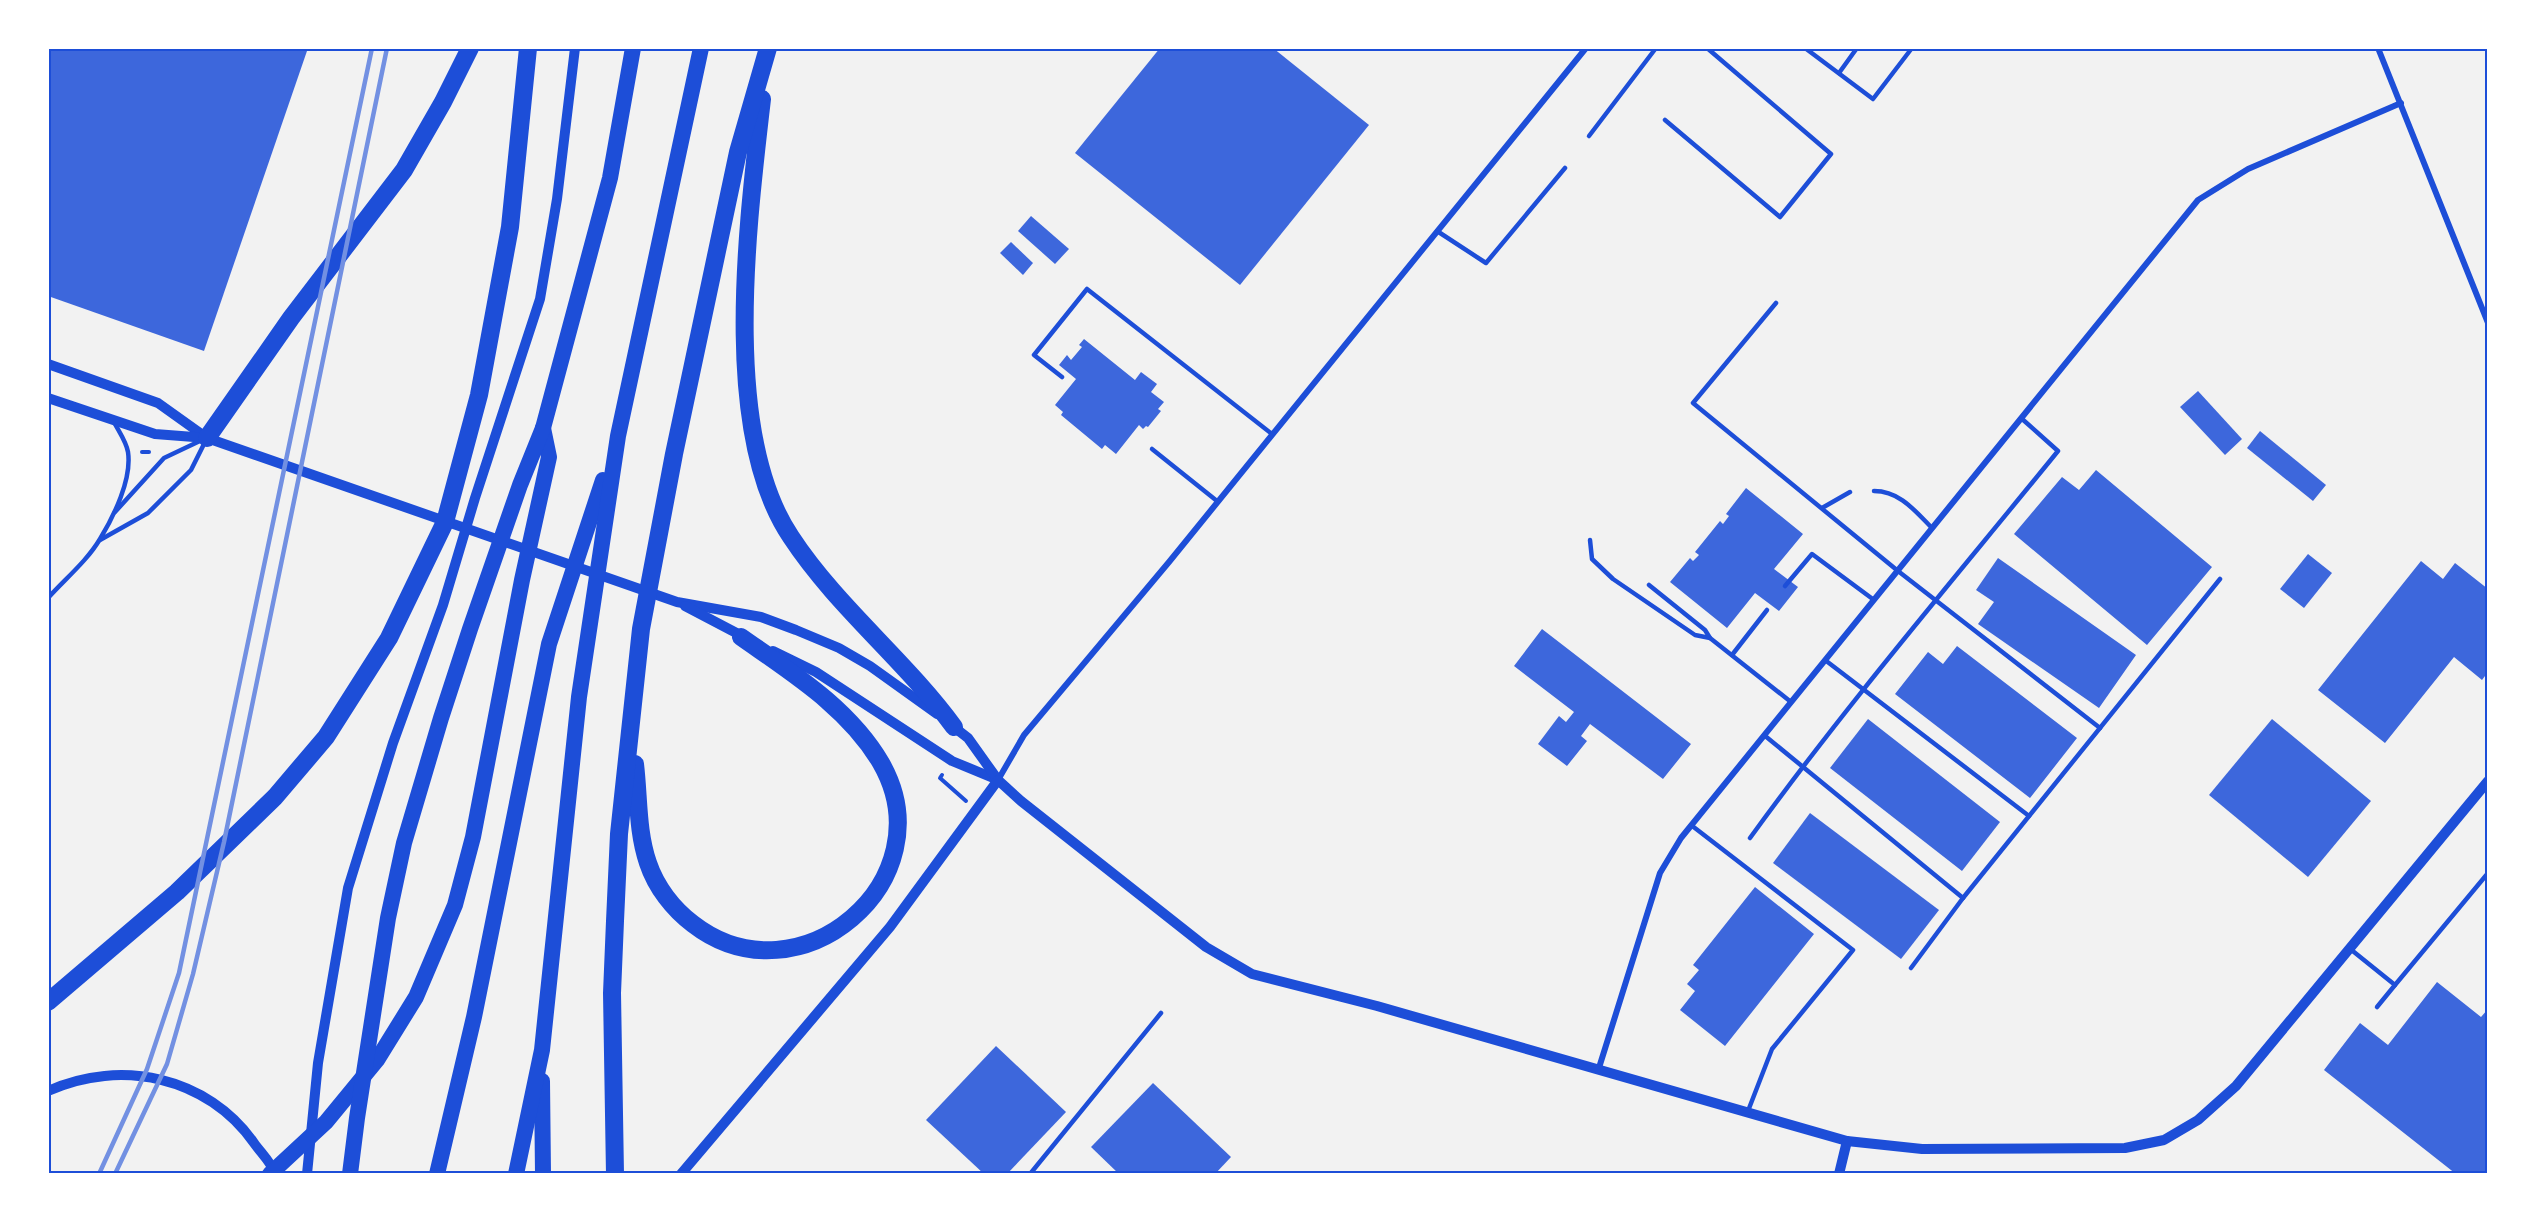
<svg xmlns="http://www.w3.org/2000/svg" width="2536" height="1222" font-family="Montserrat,sans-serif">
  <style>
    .building { fill: #3d67dc }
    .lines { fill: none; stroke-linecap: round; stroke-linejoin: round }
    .path { stroke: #1d4ed8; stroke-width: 4 }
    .service { stroke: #1d4ed8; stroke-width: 4.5 }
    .minor { stroke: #1d4ed8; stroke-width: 6 }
    .tertiary { stroke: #1d4ed8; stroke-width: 10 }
    .trunk { stroke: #1d4ed8; stroke-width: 16 }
    .motorway { stroke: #1d4ed8; stroke-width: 18 }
    .rail { stroke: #7290e2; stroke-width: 4.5 }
    .neatline { fill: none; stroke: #1d4ed8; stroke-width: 2 }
  </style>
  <rect width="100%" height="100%" fill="#f2f2f2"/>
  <g class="building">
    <polygon points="48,48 308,48 204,351 48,296"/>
    <polygon points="1160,48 1273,48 1369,125 1240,285 1075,153"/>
    <polygon points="1031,216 1069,249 1055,264 1018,231"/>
    <polygon points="1011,242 1033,263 1023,275 1000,253"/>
    <polygon points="1084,339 1135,380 1141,372 1157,384 1151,392 1164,402 1158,409 1161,411 1148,427 1146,426 1143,429 1139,425 1116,454 1105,445 1102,449 1061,415 1063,412 1055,405 1076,379 1059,365 1067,355 1071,360 1082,347 1079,345"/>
    <polygon points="2198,391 2242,439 2225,455 2180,407"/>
    <polygon points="2260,431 2326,485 2313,501 2247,448"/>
    <polygon points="2096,470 2212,567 2147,645 2014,534 2062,477 2079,490"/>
    <polygon points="1746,488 1803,534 1774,569 1798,587 1779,611 1755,593 1727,628 1670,582 1690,558 1693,561 1699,555 1695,552 1720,521 1723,524 1729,516 1726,514"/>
    <polygon points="2308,554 2332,573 2304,608 2280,589"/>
    <polygon points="1998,558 2136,655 2099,708 1978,624 1994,602 1976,590"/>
    <polygon points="2421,561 2443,579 2455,563 2488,589 2488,672 2482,680 2454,657 2385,743 2318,690"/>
    <polygon points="1542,629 1691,744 1663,779 1590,724 1581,736 1587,741 1567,766 1538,744 1559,716 1566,722 1574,712 1514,666"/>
    <polygon points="1957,646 2077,738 2030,798 1895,694 1928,652 1943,664"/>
    <polygon points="1868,719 2000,822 1962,871 1830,768"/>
    <polygon points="2272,719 2371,801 2308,877 2209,795"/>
    <polygon points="1810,813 1939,910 1901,959 1773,863"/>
    <polygon points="1755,887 1814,934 1725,1046 1680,1010 1695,991 1687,984 1699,970 1693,965"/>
    <polygon points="2437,982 2481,1017 2488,1009 2488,1174 2456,1174 2324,1070 2360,1023 2388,1045"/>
    <polygon points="996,1046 1066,1112 1007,1174 984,1174 926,1120"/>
    <polygon points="1153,1083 1231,1157 1215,1174 1119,1174 1091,1147"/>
  </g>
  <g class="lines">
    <g class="path">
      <polyline points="142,452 149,452"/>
      <polyline points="942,775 940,778 966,801"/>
    </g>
    <g class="service">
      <polyline points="1805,48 1873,99 1912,48"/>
      <polyline points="1839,73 1857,48"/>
      <polyline points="1665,120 1780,217 1831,154 1707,48"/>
      <polyline points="1589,136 1656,48"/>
      <polyline points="1437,231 1486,263 1565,168"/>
      <polyline points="1776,303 1693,403 1898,571 2100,728"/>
      <polyline points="1062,377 1034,355 1087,289 1272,434"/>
      <polyline points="1152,449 1217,501"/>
      <path d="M1874,491C1900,491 1915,511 1932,528"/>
      <polyline points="1822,508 1850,492"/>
      <polyline points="115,512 164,458 202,440"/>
      <polyline points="100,540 148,513 191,470 205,442"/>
      <polyline points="1590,540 1592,559 1613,579 1695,635 1710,638"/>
      <polyline points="1649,585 1705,630 1710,638 1791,702"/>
      <polyline points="1785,586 1812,554 1874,600"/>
      <path d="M48,598C65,579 87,561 100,539C114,516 132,479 128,452C126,441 119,432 114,422"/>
      <polyline points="1732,655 1767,610"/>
      <polyline points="1825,660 2029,816"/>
      <polyline points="1764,735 1963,898"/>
      <polyline points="1691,825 1853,950 1772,1049 1748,1111"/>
      <path d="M1750,838C1847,704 1954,579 2058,451L2021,418"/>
      <polyline points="2349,948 2395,985 2377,1007"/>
      <polyline points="1911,968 1963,898 2220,579"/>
      <polyline points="2395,985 2488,873"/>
      <polyline points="1030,1174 1161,1013"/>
    </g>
    <g class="minor">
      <polyline points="2378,48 2488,323"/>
      <polyline points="998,780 1024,735 1169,562 1586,48"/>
      <polyline points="1598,1071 1660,873 1681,838 2198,200 2248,169 2401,103"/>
    </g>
    <g class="tertiary">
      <polyline points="48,364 158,403 207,438"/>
      <polyline points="48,398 155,434 207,438 677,602 761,617 796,630 839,648 870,666 937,714"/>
      <polyline points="685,606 746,638"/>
      <polyline points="773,651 816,672 952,761 998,780"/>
      <polyline points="950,724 968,738 998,780 1021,801 1206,947 1252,974 1377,1006 1847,1141 1922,1149 2125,1148 2164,1140 2198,1120 2236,1086 2488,781"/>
      <path d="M48,1091C121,1058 208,1077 254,1143C261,1153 272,1163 275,1174"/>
      <polyline points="307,1174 318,1063 348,888 393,743 443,605 475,498 540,299 557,199 575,48"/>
      <polyline points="681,1174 890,927 998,780"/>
      <polyline points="1839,1174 1847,1141"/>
    </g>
    <g class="trunk">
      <polyline points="542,1081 543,1174"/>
      <polyline points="270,1174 326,1122 377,1060 416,997 455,905 473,837 522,580 549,457 543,428"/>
      <polyline points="350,1174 357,1118 388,918 404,843 441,718 470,629 520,485 543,428 610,178 633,48"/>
      <polyline points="437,1174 474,1017 549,644 603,480"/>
      <polyline points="516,1174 542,1050 579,697 618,436 701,48"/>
    </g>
    <g class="motorway">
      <path d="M762,99C748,221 720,432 791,537C837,607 905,660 954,727"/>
      <polyline points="207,438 291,318 404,170 443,102 470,48"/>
      <path d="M635,764C639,797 637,831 648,863C656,887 673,909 693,924C799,1006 948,880 881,763C849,708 792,673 741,637"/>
      <polyline points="48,1002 177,892 275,797 326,737 389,638 445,522 479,395 510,227 528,48"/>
      <polyline points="615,1174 612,993 615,921 619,834 641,629 674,454 738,152 768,48"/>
    </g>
    <g class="rail">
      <polyline points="99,1174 147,1069 179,973 372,48"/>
      <polyline points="115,1174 167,1064 193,974 224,842 387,48"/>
    </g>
  </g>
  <rect width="2536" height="1222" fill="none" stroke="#ffffff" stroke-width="99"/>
  <rect x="50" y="50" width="2436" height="1122" class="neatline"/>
</svg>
